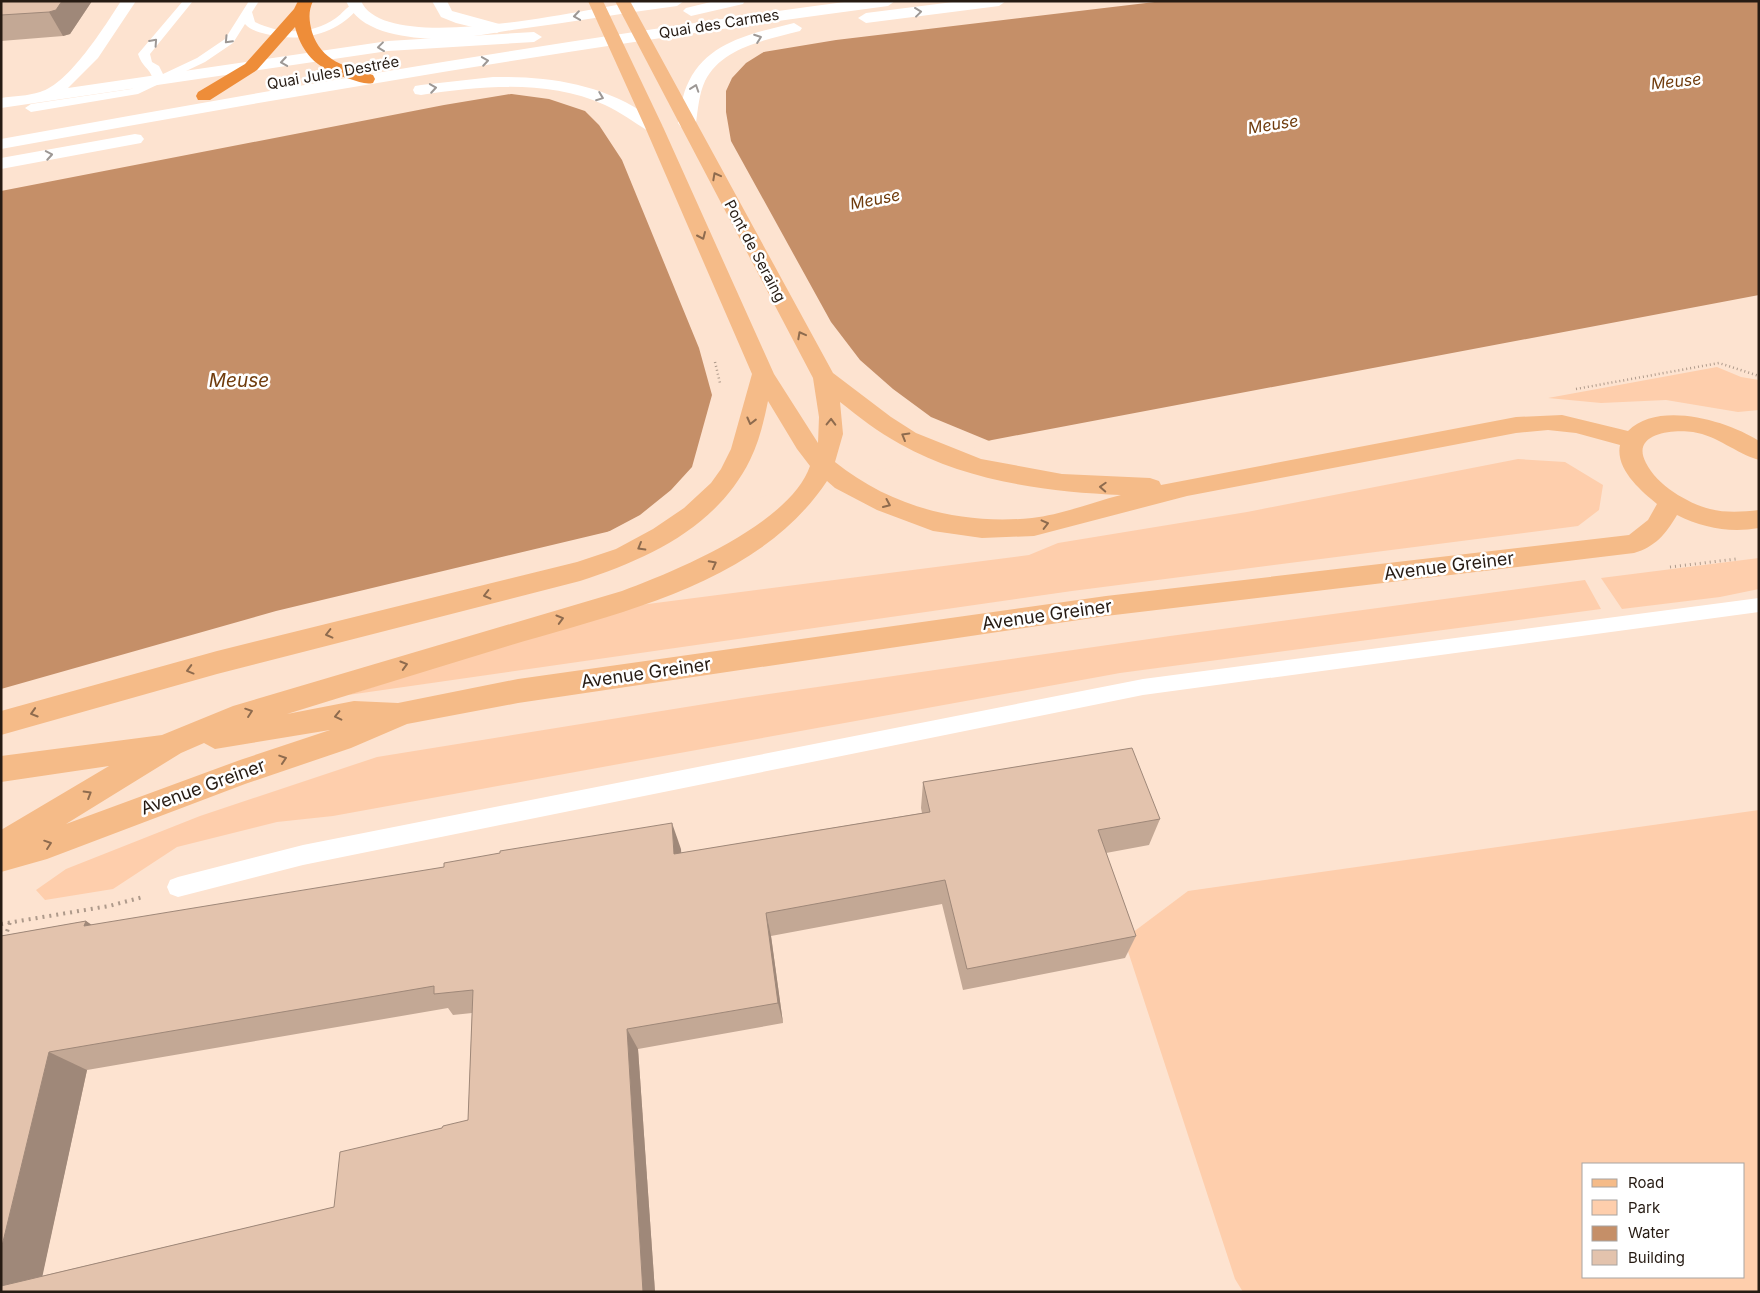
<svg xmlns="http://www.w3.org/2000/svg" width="1760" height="1293" font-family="Inter,sans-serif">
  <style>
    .green { fill: #feceac; fill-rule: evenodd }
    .water { fill: #c58f68 }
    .pier { fill: #fde3d0 }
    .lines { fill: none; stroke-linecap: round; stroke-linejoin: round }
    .path-far2 { stroke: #ae9a8b; stroke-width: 2.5; stroke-dasharray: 1 3; stroke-linecap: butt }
    .path-far1 { stroke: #ae9a8b; stroke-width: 3; stroke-dasharray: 1 4; stroke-linecap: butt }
    .path { stroke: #ae9a8b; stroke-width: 4; stroke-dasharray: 2 5; stroke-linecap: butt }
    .service { fill: #fff; fill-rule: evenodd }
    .minor { fill: #fff; fill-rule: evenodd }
    .tertiary { fill: #fff; fill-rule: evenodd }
    .secondary { fill: #fff; fill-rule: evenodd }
    .primary { fill: #f5bb88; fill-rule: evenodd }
    .motorway { fill: #ee8d39; fill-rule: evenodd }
    .wall { fill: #c3a895; fill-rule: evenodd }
    .shaded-wall { fill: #9f8879 }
    .building { fill: #e3c3ad; stroke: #9f8879 }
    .oneway { stroke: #9d9895 }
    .oneway2 { stroke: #8e6b4e }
    .labels { text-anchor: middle; stroke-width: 5; stroke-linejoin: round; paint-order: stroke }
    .far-street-label { font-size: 15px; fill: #261b13; stroke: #fff }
    .far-water-label { font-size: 16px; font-style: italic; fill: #703c0d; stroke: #fff }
    .street-label { font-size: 18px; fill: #261b13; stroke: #fff }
    .water-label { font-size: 19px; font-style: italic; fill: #703c0d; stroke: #fff }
  </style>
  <rect width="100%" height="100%" fill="#fde3d0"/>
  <g class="green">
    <polygon points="1717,367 1741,377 1759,380 1759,410 1738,412 1666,400 1601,403 1548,398"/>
    <polygon points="1518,459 1565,462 1603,485 1599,510 1578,526 1072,591 348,695 617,608 1029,555 1058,543 1247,512"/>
    <polygon points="1759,558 1759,589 1720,597 1622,609 1601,578"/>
    <polygon points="1585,580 1601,609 1120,673 333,816 277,822 177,847 113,889 45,900 36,890 66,869 200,816 377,757 742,698 1170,636"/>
    <path d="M1759,810V1292H1243L1235,1279L1124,939L1188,891ZM1584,1164H1744V1277H1584Z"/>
  </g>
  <polygon class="water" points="1163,1 1759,1 1759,295 992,440 276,611 1,689 1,191 444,105 836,40"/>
  <polygon class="pier" points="767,50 746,63 732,78 726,91 726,112 731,141 831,322 860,360 893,389 931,417 994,443 606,533 640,515 671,490 692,467 712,395 699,348 622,160 599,125 585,111 549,99 504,93"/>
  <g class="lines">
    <g class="path-far2">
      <polyline points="715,362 720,383"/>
      <polyline points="1576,389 1719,363 1759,376"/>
    </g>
    <polyline class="path-far1" points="1670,567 1736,559"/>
    <g class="path">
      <polyline points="1,924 109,906 143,897"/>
      <polyline points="5,938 10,922"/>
    </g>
    <g class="service">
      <path d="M183,1H193L150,54L152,62L159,66L163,74L197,58L225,39L249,1H259L252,12L255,22C282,35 311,35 336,18C342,14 347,6 354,4L359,7C337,35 300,43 266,34C259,32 250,30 245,24L233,43L205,62L138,94L31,112L25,108L31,104L131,89L153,79C149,67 142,67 138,54Z"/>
      <polygon points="1759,598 1759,612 1143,695 303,865 178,897 170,894 167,887 170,880 178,877 303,845 1143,679"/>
    </g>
    <polygon class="minor" points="432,1 447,1 452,11 503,25 505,28 497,33 456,23 441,17"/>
    <path class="tertiary" d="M121,1H136L98,58L68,88L388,41L534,32L542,37L534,42L388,51L1,108V98C14,96 28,96 40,92C69,84 105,26 121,1Z"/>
    <g class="secondary">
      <path d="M346,1H361C386,58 591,7 643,1C656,0 671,1 684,1L677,6C624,13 572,22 519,29C490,33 461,40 432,39C402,37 359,32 346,1Z"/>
      <polygon points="715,1 745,1 743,4 691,16 683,11 686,8"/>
      <path d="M852,1H895L888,6C591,45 296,95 1,149V139C284,87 567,39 852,1Z"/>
      <polygon points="961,1 1006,1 999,6 866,23 858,18 866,13"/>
      <path d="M794,23L802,28L800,31C766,40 722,47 705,81C699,94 698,109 696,123L693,127H681L678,123C681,109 682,94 689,81C709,41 754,33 794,23Z"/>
      <path d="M493,77C545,76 597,83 641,111C649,116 658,120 663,127L660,131H648C634,122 620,112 605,105C547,79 482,86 421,95L415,94L413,90L415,86L421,85Z"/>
      <polygon points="135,134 141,135 144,139 141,143 1,169 1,158"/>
    </g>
    <path class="primary" d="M588,1H603L663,127L774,374L818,443L819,417L813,378L615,1H630L833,373L891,417L916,433L981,459L1062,474L1150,478L1159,481L1161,485L1516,417L1562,415L1628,431C1659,400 1728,421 1759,441V460C1735,453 1718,436 1693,432C1673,429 1630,433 1646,463C1657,485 1687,503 1710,509C1726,513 1742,512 1759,510V528C1730,533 1703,528 1677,515C1666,534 1655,547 1634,553L1106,616L518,703L407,724L351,748L245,784L47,859L1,872V830L109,766L1,782V756L162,735L233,706L622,591C676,571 790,524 810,466L797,449L768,401C764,421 759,442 750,460C717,527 648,559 580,581L217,674L1,735V711L217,651L577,562L616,549L653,529L684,508L711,483L721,469L731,449L752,374L645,127ZM840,402C859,417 878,432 900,444C966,481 1046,492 1121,495C1093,502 1060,515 1032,518C961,525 891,507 835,462L843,434ZM1548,430L1576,433L1620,445C1615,469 1641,491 1657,504L1648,520L1629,535L1106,596L518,679L398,703L354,701L287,714C360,691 434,669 508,646C619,612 758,585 827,481L835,488L877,510L933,531L982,538L1034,536L1187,496L1516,433ZM330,730L240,760L66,824L181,753L204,743L215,749Z"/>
    <path class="motorway" d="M298,1H313C308,12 309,20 312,32C321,61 346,67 373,75L375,79L373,83C365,85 358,81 350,79C320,70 303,57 295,27L257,70L210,100H198L196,96L198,92L245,64L294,9Z"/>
  </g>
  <g class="wall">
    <polygon points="1,1 92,1 70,34 63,36 1,41"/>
    <path d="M923,782L1160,819L1149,845L1106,853L1136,936L1125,958L963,990L942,904L771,936L783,1023L638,1049L655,1292H1V936L86,921L91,925L681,849V853L922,813L921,808ZM448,1008L453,1015L472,1013L468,1120L442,1128L334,1207L42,1276L87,1070Z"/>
  </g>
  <g class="shaded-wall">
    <polygon points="62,1 92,1 70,34 63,36 49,12"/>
    <polygon points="672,823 681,849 683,879 674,854"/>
    <polygon points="766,913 771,936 783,1023 778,1003"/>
    <polygon points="86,921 120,944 84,926"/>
    <polygon points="627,1029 638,1049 655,1292 643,1292"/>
    <polygon points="49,1052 87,1070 39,1292 1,1290 1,1250"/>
  </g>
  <g class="building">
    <polygon points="1,1 62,1 56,10 49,12 1,15"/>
    <polygon points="1132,748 1160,819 1098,830 1136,936 967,969 945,880 766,913 778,1003 627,1029 643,1292 1,1292 1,1286 334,1207 340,1152 442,1128 443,1126 468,1120 473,990 434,994 434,986 49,1052 1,1250 1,936 86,921 84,926 444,867 444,863 500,853 500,851 672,823 674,854 930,812 923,782"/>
  </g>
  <defs><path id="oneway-chevron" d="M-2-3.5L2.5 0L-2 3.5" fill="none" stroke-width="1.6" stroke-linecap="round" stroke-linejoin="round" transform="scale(1.25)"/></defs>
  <g class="oneway">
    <use href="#oneway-chevron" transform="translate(918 12) rotate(-7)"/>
    <use href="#oneway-chevron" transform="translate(577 16) rotate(172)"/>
    <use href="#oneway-chevron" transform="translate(758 38) rotate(-20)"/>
    <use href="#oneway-chevron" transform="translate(228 40) rotate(133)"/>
    <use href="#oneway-chevron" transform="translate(154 42) rotate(-48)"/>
    <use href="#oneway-chevron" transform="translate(381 47) rotate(173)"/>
    <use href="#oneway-chevron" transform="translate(485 61) rotate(-9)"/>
    <use href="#oneway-chevron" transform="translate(284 62) rotate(171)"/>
    <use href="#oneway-chevron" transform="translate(433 88) rotate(-9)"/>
    <use href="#oneway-chevron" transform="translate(695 88) rotate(-71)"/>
    <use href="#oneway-chevron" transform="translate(600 97) rotate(21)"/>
    <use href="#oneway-chevron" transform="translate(49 155) rotate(-10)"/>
  </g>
  <g class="oneway2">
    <use href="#oneway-chevron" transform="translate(716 176) rotate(-118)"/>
    <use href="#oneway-chevron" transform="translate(702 236) rotate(66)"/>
    <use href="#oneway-chevron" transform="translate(801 335) rotate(-118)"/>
    <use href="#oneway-chevron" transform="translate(751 421) rotate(104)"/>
    <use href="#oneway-chevron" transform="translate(831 422) rotate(-89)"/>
    <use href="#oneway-chevron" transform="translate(905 436) rotate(-150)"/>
    <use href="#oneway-chevron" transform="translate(1103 487) rotate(-177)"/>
    <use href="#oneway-chevron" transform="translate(887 504) rotate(24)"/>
    <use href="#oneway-chevron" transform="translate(1045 524) rotate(-14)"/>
    <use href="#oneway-chevron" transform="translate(641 547) rotate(150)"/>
    <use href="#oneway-chevron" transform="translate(713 564) rotate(-28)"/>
    <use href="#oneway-chevron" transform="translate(487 595) rotate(166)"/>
    <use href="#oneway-chevron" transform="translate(560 619) rotate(-16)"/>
    <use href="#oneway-chevron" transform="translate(329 634) rotate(166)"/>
    <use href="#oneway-chevron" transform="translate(404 665) rotate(-16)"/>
    <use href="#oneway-chevron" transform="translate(190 670) rotate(165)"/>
    <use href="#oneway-chevron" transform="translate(249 712) rotate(-19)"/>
    <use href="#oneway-chevron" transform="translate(34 713) rotate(163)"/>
    <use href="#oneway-chevron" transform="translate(338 716) rotate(167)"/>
    <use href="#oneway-chevron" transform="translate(283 759) rotate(-18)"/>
    <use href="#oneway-chevron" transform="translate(88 794) rotate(-31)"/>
    <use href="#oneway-chevron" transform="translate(48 844) rotate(-19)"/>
  </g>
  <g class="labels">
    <g class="far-street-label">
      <text transform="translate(719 24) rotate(-9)" y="5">Quai des Carmes</text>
      <text transform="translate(333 73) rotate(-10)" y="5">Quai Jules Destrée</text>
      <text transform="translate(755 251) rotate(62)" y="5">Pont de Seraing</text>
    </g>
    <g class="far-water-label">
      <text transform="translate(1676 81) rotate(-6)" y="6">Meuse</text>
      <text transform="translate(1273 124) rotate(-9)" y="6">Meuse</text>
      <text transform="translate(875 199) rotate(-11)" y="6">Meuse</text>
    </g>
    <g class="street-label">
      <text transform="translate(1449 566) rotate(-7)" y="6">Avenue Greiner</text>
      <text transform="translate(1047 615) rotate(-8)" y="6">Avenue Greiner</text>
      <text transform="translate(646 673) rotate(-8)" y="6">Avenue Greiner</text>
      <text transform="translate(203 787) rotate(-20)" y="6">Avenue Greiner</text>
    </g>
    <g class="water-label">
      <text x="239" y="387">Meuse</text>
    </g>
  </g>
  <rect width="1760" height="1293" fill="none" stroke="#261b13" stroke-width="5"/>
  <rect x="1582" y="1163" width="162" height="115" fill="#ffffff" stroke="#a8a4a1"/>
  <rect x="1592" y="1179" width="25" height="8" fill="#f5bb88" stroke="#a8a4a1"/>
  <text x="1628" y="1188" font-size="15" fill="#261b13">Road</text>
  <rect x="1592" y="1200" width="25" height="15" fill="#feceac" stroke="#a8a4a1"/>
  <text x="1628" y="1213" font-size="15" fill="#261b13">Park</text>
  <rect x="1592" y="1226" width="25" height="15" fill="#c58f68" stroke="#a8a4a1"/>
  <text x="1628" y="1238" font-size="15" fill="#261b13">Water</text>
  <rect x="1592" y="1250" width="25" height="15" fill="#e3c3ad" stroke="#a8a4a1"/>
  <text x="1628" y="1263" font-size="15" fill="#261b13">Building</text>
</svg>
